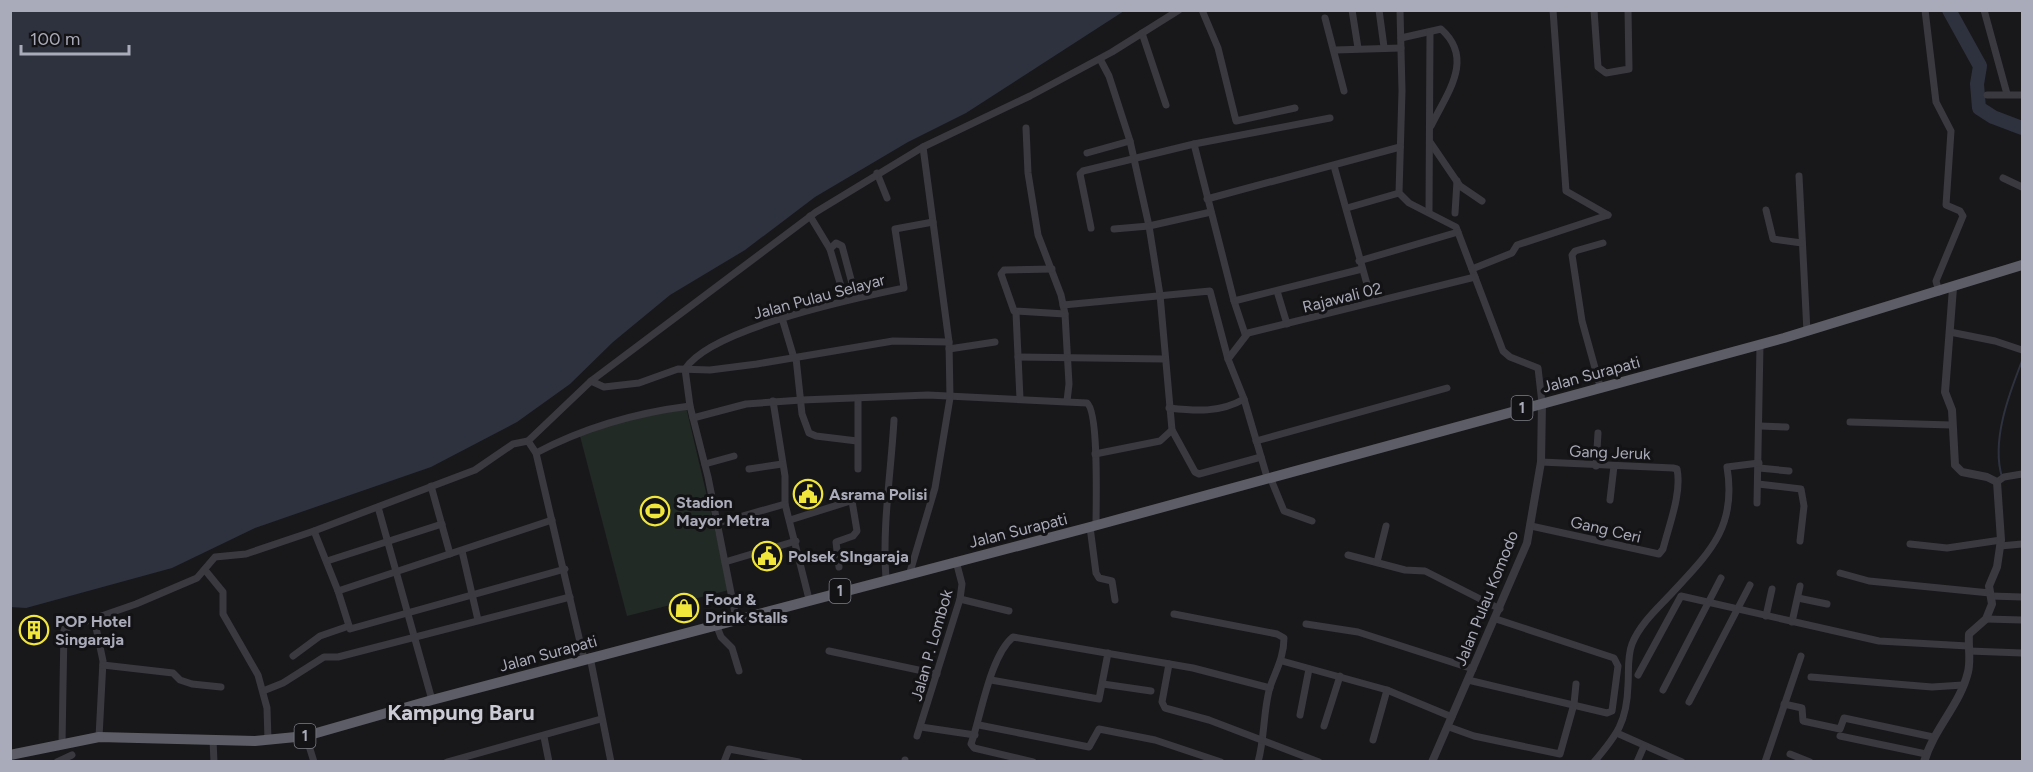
<svg xmlns="http://www.w3.org/2000/svg" width="2033" height="772" font-family="Figtree,sans-serif">
  <style>
    .green { fill: #222a25 }
    .water { fill: #2e323e }
    .lines { fill: none; stroke-linecap: round; stroke-linejoin: round }
    .stream { stroke: #2e323e; stroke-width: 2 }
    .river { stroke: #2e323e; stroke-width: 14 }
    .minor { stroke: #3a393f; stroke-width: 7 }
    .tertiary { stroke: #3a393f; stroke-width: 8 }
    .trunk { stroke: #5d5d67; stroke-width: 10 }
    .labels { text-anchor: middle; stroke-width: 6; stroke-linejoin: round; paint-order: stroke }
    .shield { fill: #131315; stroke: #7d7d88; stroke-width: 1.5 }
    .shield-label { font-size: 15px; font-weight: bold; fill: #aaabba }
    .street-label { font-size: 16px; fill: #aaabba; stroke: #131315 }
    .poi-label { font-size: 16px; font-weight: bold; fill: #aaabba; stroke: #131315; text-anchor: start }
    .district-label { font-size: 22px; font-weight: bold; fill: #cbcbd6; stroke: #131315 }
  </style>
  <rect width="100%" height="100%" fill="#18181a"/>
  <polygon class="green" points="686,407 729,590 627,616 579,432"/>
  <polygon class="water" points="10,11 11,10 1124,11 966,113 908,142 815,197 745,250 670,295 613,342 570,384 517,422 431,467 255,528 172,568 26,608 10,607"/>
  <g class="lines">
    <path class="stream" d="M2002,477C1991,441 2009,394 2022,361"/>
    <polyline class="river" points="1949,10 1980,66 1977,84 1979,108 1993,117 2022,128"/>
    <g class="minor">
      <polyline points="1202,10 1218,48 1236,121 1295,108"/>
      <polyline points="1352,10 1358,48"/>
      <polyline points="1379,10 1384,47"/>
      <polyline points="1400,10 1402,91 1399,193 1409,203 1456,227 1503,351 1510,357 1538,368 1542,403"/>
      <polyline points="1553,10 1566,191 1608,215"/>
      <polyline points="1594,10 1598,67 1606,73 1629,69 1628,10"/>
      <polyline points="1925,10 1936,102 1951,131 1946,205 1960,211 1963,216 1936,281 1939,292"/>
      <polyline points="1984,10 2007,94"/>
      <polyline points="1325,18 1344,91"/>
      <polyline points="1142,33 1166,105"/>
      <path d="M1401,38L1441,29C1475,59 1447,93 1431,126"/>
      <polyline points="1335,50 1401,48"/>
      <polyline points="1100,59 1109,76 1130,141 1149,226 1160,295 1172,430 1195,472 1199,474 1261,457"/>
      <polyline points="1987,95 2022,95"/>
      <polyline points="1026,128 1028,173 1038,235 1061,295 1065,314 1069,384 1067,401"/>
      <polyline points="1430,142 1460,186 1482,201"/>
      <polyline points="1194,144 1234,301 1245,334"/>
      <polyline points="1087,153 1130,141"/>
      <polyline points="1334,166 1372,302"/>
      <polyline points="877,173 887,198"/>
      <polyline points="1799,176 1807,332"/>
      <polyline points="2003,178 2022,187"/>
      <polyline points="1207,199 1400,147"/>
      <polyline points="1347,208 1399,193"/>
      <polyline points="1766,210 1773,239 1802,243"/>
      <polyline points="1429,211 1430,32"/>
      <polyline points="1455,213 1457,181"/>
      <polyline points="810,216 830,249"/>
      <polyline points="1091,228 1080,174 1083,171 1194,144 1330,118"/>
      <polyline points="1114,229 1149,226 1211,212"/>
      <polyline points="1359,261 1458,232"/>
      <polyline points="1052,269 1004,270 1001,274 1014,311 1065,314"/>
      <polyline points="1472,269 1512,253 1517,245 1608,215"/>
      <polyline points="1277,291 1287,324"/>
      <polyline points="845,300 830,249 836,243 842,246 856,298"/>
      <polyline points="1234,301 1362,269"/>
      <polyline points="1063,305 1210,291 1228,359 1244,399 1267,477"/>
      <polyline points="1016,313 1020,399"/>
      <polyline points="782,318 794,358"/>
      <polyline points="1950,332 1995,341 2022,350"/>
      <polyline points="949,349 995,342"/>
      <polyline points="1018,357 1164,359"/>
      <polyline points="796,358 802,414 809,433 816,436 857,441"/>
      <polyline points="1228,359 1248,333 1475,277"/>
      <polyline points="591,381 816,212 923,147"/>
      <polyline points="1600,386 1582,321 1572,255 1575,251 1603,243"/>
      <polyline points="773,401 785,476 785,504 809,599"/>
      <path d="M1169,408C1195,411 1220,413 1244,399"/>
      <path d="M693,418L746,404L802,400L928,395L1087,403C1099,412 1096,506 1096,525"/>
      <polyline points="1850,422 1951,425"/>
      <polyline points="1760,426 1786,427"/>
      <polyline points="1256,441 1447,388"/>
      <path d="M536,453C585,427 634,413 690,406"/>
      <polyline points="1095,454 1160,441 1172,430"/>
      <polyline points="705,464 734,456"/>
      <polyline points="1596,466 1598,433"/>
      <polyline points="1759,468 1789,471"/>
      <polyline points="749,469 782,464"/>
      <polyline points="858,469 858,399"/>
      <polyline points="1270,477 1284,511 1312,521"/>
      <polyline points="1997,482 2004,477 2022,474"/>
      <polyline points="1758,484 1801,489 1804,506 1800,541"/>
      <polyline points="431,486 450,554"/>
      <polyline points="1610,500 1614,466"/>
      <polyline points="1757,503 1760,345"/>
      <polyline points="378,507 432,700"/>
      <polyline points="790,520 863,497"/>
      <polyline points="718,523 785,504"/>
      <path d="M1531,526L1659,554L1663,549C1669,525 1682,493 1677,469L1673,468L1541,462"/>
      <polyline points="1090,527 1096,573 1099,578 1112,581 1115,600"/>
      <polyline points="314,531 338,591 350,629 565,569"/>
      <polyline points="1910,544 1947,548 2001,540"/>
      <polyline points="2000,546 2022,544"/>
      <polyline points="462,551 478,620"/>
      <polyline points="1348,555 1405,570 1425,571 1500,609"/>
      <polyline points="327,561 442,524"/>
      <polyline points="725,562 796,541"/>
      <polyline points="1377,562 1386,526"/>
      <polyline points="839,567 836,542 853,536 857,531 852,501"/>
      <polyline points="205,570 223,592 223,614 258,675 267,708 268,740"/>
      <polyline points="910,572 935,488 950,398 949,342 923,147 1030,96 1112,52 1179,10"/>
      <polyline points="1840,573 1869,581 1990,593"/>
      <path d="M886,579C882,526 891,473 894,420"/>
      <polyline points="338,591 552,520"/>
      <polyline points="1991,596 2022,597"/>
      <polyline points="1798,598 1827,604"/>
      <polyline points="960,599 1009,611"/>
      <path d="M1174,614L1277,634L1284,638C1284,657 1276,670 1270,687C1263,711 1265,737 1258,762"/>
      <polyline points="1766,616 1772,589"/>
      <polyline points="94,618 103,661 99,737"/>
      <path d="M736,618L708,477L690,406L685,369C711,328 856,298 904,288L895,229L933,222"/>
      <polyline points="1986,619 2022,620"/>
      <polyline points="1792,622 1800,586"/>
      <polyline points="716,624 721,637 732,648 739,671"/>
      <polyline points="1306,624 1358,632 1473,669"/>
      <polyline points="829,651 937,674"/>
      <polyline points="1969,651 2022,653"/>
      <polyline points="293,656 320,636 349,626"/>
      <polyline points="590,657 611,762"/>
      <polyline points="584,659 536,453 528,441 591,381 604,387 639,383 678,369 710,370 757,364 893,341 949,342"/>
      <polyline points="1282,661 1387,690 1452,717"/>
      <polyline points="1169,664 1162,702 1165,708 1209,720 1319,762"/>
      <polyline points="103,665 173,673 180,680 192,684 221,687"/>
      <polyline points="1638,675 1681,596 1879,641 1968,646"/>
      <polyline points="1811,677 1932,687 1963,685"/>
      <polyline points="991,680 1099,699 1108,653"/>
      <polyline points="1468,680 1607,713 1612,711 1618,666 1614,658 1496,619"/>
      <polyline points="1103,684 1151,691"/>
      <polyline points="1663,690 1721,578"/>
      <polyline points="263,691 283,683 324,657 338,657 570,597"/>
      <polyline points="1689,702 1750,585"/>
      <polyline points="1784,704 1802,708 1803,721 1840,729 1844,718 1933,737"/>
      <polyline points="1300,715 1309,669"/>
      <polyline points="979,725 1089,747 1099,729 1155,740 1221,762"/>
      <polyline points="1324,726 1340,676"/>
      <polyline points="921,727 975,735"/>
      <polyline points="1449,727 1474,736 1560,754 1574,704 1576,684"/>
      <polyline points="1619,734 1682,762"/>
      <polyline points="306,736 314,762"/>
      <polyline points="917,736 960,599 962,584 956,561"/>
      <polyline points="1840,736 1926,754"/>
      <polyline points="544,737 549,762"/>
      <polyline points="213,740 214,762"/>
      <polyline points="1373,740 1387,690"/>
      <polyline points="62,744 64,629 136,604 197,578 215,557 246,554 314,531 475,470 513,444 528,441"/>
      <polyline points="1790,754 1810,762"/>
      <polyline points="57,762 72,755"/>
      <polyline points="447,762 601,719"/>
      <polyline points="724,762 729,749 799,762"/>
      <polyline points="905,762 905,760"/>
      <path d="M1033,762L974,748L971,744C981,716 990,656 1013,637L1193,668L1270,688"/>
      <path d="M1594,762C1617,735 1627,722 1628,685C1629,671 1627,657 1632,644C1640,624 1657,609 1671,594C1710,552 1737,527 1727,467L1759,463"/>
      <polyline points="1637,762 1644,746"/>
      <polyline points="1765,762 1801,656"/>
    </g>
    <g class="tertiary">
      <polyline points="1432,762 1527,543 1541,462 1542,403"/>
      <path d="M1924,762C1934,728 1960,705 1968,672C1971,660 1968,646 1969,634L1986,619L1992,604L1989,586L1997,567L2001,540L1997,482L1987,477L1962,472L1955,465L1952,410L1945,392L1953,288"/>
    </g>
    <polyline class="trunk" points="10,755 99,737 255,741 306,736 432,700 1090,527 1784,338 2022,265"/>
  </g>
  <defs>
    <g id="civic-ring" transform="scale(1.5)"><circle r="9.5" fill="#131315" stroke="#f0e53a" stroke-width="1.5"/><path d="M-.6-6.5H3V-4.5H.6V-3L4-1V1h2V6H-6V1h2V-1L-.6-3ZM-1.2 2.5V6h2.4V2.5Z" fill="#f0e53a"/></g>
    <g id="stadium-ring" transform="scale(1.5)"><circle r="9.5" fill="#131315" stroke="#f0e53a" stroke-width="1.5"/><path d="M0-5a6.5 5 0 1 0 0 10a6.5 5 0 1 0 0-10ZM-3.5-1.8h7v3.6h-7Z" fill="#f0e53a"/></g>
    <g id="shop-ring" transform="scale(1.5)"><circle r="9.5" fill="#131315" stroke="#f0e53a" stroke-width="1.5"/><path d="M-5-2.5h2.3a2.7 3.5 0 0 1 5.4 0H5L5.5 6h-11ZM-1.5-2.5h3a1.5 2.3 0 0 0-3 0Z" fill="#f0e53a"/></g>
    <g id="building-ring" transform="scale(1.5)"><circle r="9.5" fill="#131315" stroke="#f0e53a" stroke-width="1.5"/><path d="M-4-6H4V6H1V3H-1V6H-4ZM-2.5-4.3h1.7v1.8h-1.7ZM.8-4.3h1.7v1.8H.8ZM-2.5-1h1.7V.8h-1.7ZM.8-1h1.7V.8H.8Z" fill="#f0e53a"/></g>
  </defs>
  <g fill-rule="evenodd">
    <use href="#civic-ring" x="808" y="494"/>
    <use href="#stadium-ring" x="655" y="511"/>
    <use href="#civic-ring" x="767" y="556"/>
    <use href="#shop-ring" x="684" y="608"/>
    <use href="#building-ring" x="34" y="630"/>
  </g>
  <g class="labels">
    <g class="shield">
      <rect x="1511.5" y="396" width="21" height="24" rx="4.5"/>
      <rect x="829.5" y="579" width="21" height="24" rx="4.5"/>
      <rect x="294.5" y="724" width="21" height="24" rx="4.5"/>
    </g>
    <g class="shield-label">
      <text x="1522" y="413">1</text>
      <text x="840" y="596">1</text>
      <text x="305" y="741">1</text>
    </g>
    <g class="street-label">
      <text transform="translate(819 296) rotate(-15)" y="6">Jalan Pulau Selayar</text>
      <text transform="translate(1342 297) rotate(-14)" y="6">Rajawali 02</text>
      <text transform="translate(1591 374) rotate(-15)" y="6">Jalan Surapati</text>
      <text transform="translate(1610 452) rotate(2)" y="6">Gang Jeruk</text>
      <text transform="translate(1606 529) rotate(13)" y="6">Gang Ceri</text>
      <text transform="translate(1018 530) rotate(-14)" y="6">Jalan Surapati</text>
      <text transform="translate(1486 598) rotate(-68)" y="6">Jalan Pulau Komodo</text>
      <text transform="translate(931 645) rotate(-74)" y="6">Jalan P. Lombok</text>
      <text transform="translate(548 653) rotate(-15)" y="6">Jalan Surapati</text>
    </g>
    <g class="poi-label">
      <text x="829" y="500">Asrama Polisi</text>
      <text x="676" y="508">Stadion<tspan x="676" dy="18">Mayor Metra</tspan></text>
      <text x="788" y="562">Polsek SIngaraja</text>
      <text x="705" y="605">Food &amp;<tspan x="705" dy="18">Drink Stalls</tspan></text>
      <text x="55" y="627">POP Hotel<tspan x="55" dy="18">Singaraja</tspan></text>
    </g>
    <g class="district-label">
      <text x="461" y="720">Kampung Baru</text>
    </g>
  </g>
  <rect width="2033" height="772" fill="none" stroke="#aaabba" stroke-width="24"/>
  <path d="M21 45v9h108v-9" fill="none" stroke="#aaabba" stroke-width="3"/>
  <text x="30" y="45" font-size="18" fill="#aaabba" stroke="#131315" stroke-width="4.5" paint-order="stroke">100 m</text>
</svg>
